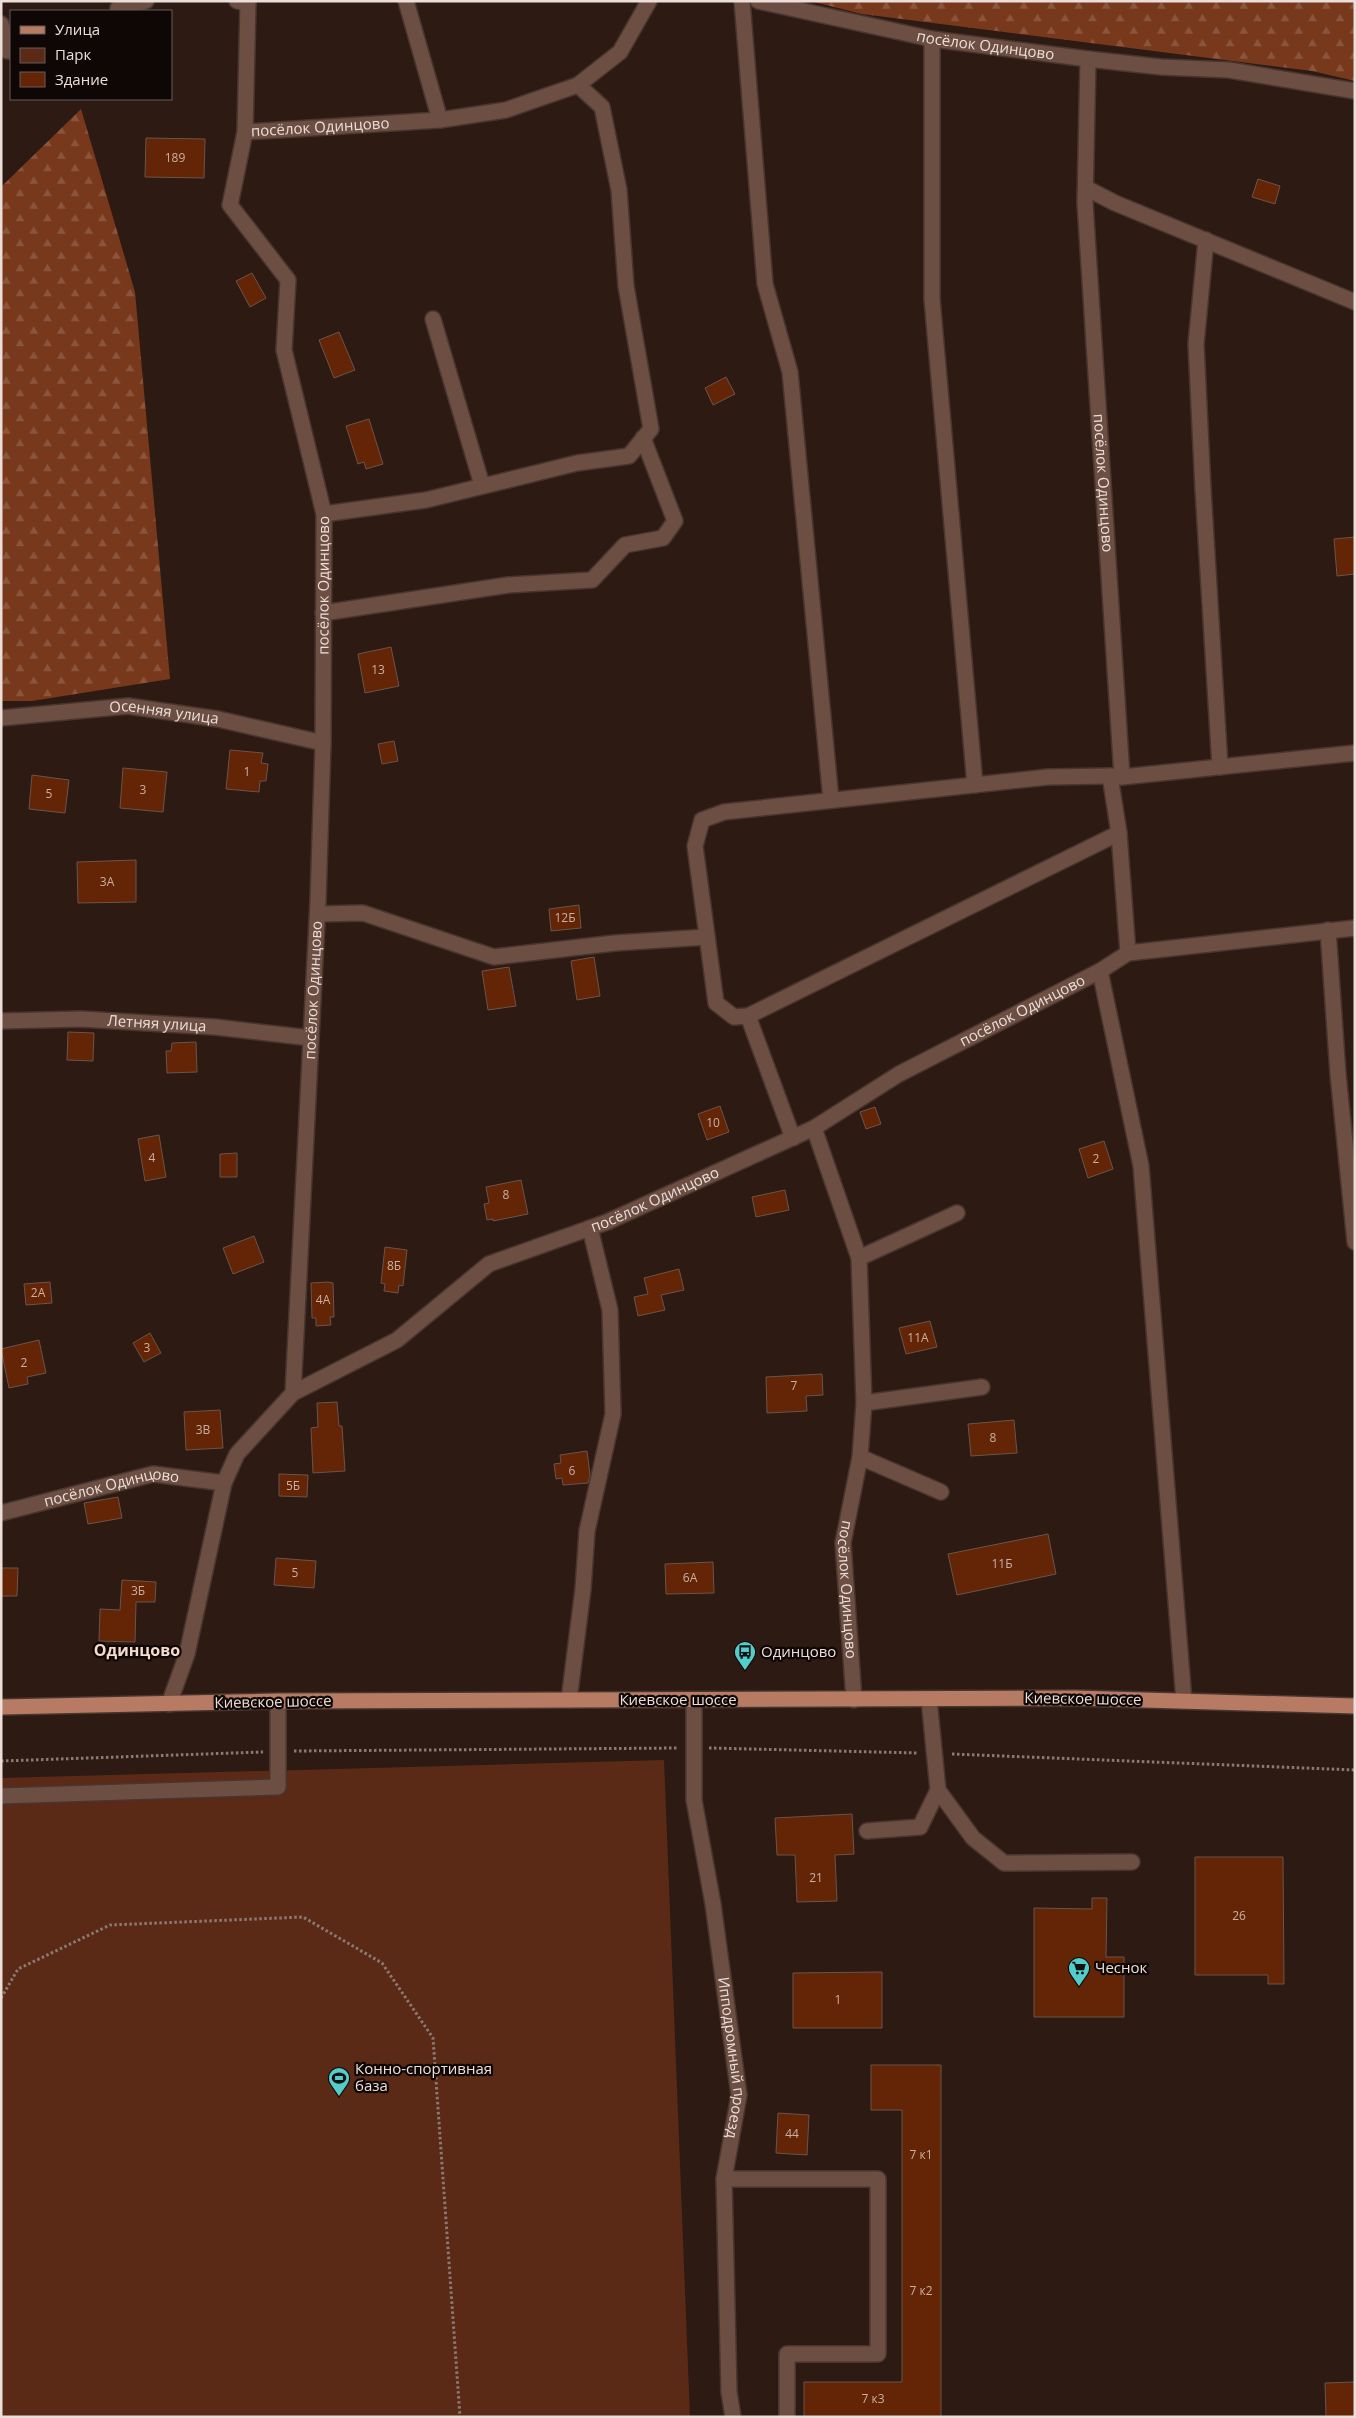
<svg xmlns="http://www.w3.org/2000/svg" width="1356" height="2418" font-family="'Open Sans',sans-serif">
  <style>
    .forest { fill: url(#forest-firs) }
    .park { fill: #5a2a16 }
    .building { fill: #632506; stroke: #6a544b }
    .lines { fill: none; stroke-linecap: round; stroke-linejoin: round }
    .minor-casing { stroke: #48352f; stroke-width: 18 }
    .major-casing { stroke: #48352f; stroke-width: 18 }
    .path { stroke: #8b7a74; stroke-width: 3; stroke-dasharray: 2.5 2.5; stroke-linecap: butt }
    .minor { stroke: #6c4e42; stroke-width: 15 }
    .major { stroke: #b77b63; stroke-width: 15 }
    .labels { text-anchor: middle; stroke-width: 4.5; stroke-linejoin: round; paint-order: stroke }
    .number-label { font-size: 12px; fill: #cab0a4 }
    .street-label { font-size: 15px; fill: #ecded9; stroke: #0f0705 }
    .poi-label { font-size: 15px; fill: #ecded9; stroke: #0f0705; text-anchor: start }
    .neighbourhood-label { font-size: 16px; font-weight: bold; fill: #f4dacf; stroke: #0f0705 }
  </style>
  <defs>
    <pattern id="forest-firs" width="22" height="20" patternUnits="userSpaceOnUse" patternTransform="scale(1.25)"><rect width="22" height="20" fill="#78381c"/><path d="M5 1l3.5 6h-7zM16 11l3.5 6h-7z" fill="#8b543c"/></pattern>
  </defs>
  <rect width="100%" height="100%" fill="#2d1a13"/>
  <g class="forest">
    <polygon points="810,1 1355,1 1355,81 1312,71 862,14"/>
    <polygon points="81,109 135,292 170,679 32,701 1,701 1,187"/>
  </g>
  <polygon class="park" points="664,1760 690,2417 1,2417 1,1778"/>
  <g class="building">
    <polygon points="146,138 205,139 204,178 145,177"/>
    <polygon points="1258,179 1280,186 1275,204 1252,197"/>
    <polygon points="252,273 266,298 250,307 236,281"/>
    <polygon points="339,332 355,370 334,378 319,340"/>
    <polygon points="726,377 735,394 713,405 705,388"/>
    <polygon points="369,419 383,464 366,469 364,462 358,464 346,426"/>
    <polygon points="1355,537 1355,574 1337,576 1334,539"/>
    <polygon points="391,647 399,686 365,693 358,654"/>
    <polygon points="394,741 398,761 382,764 378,744"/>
    <polygon points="230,750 263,753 261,763 268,764 266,781 260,781 259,792 226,789"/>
    <polygon points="123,768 167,772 163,812 120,808"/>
    <polygon points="32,775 69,780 65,813 29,809"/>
    <polygon points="136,860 136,902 78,903 77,862"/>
    <polygon points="579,905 581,928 551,931 549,909"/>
    <polygon points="594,957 600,996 577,1000 571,961"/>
    <polygon points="509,967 516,1006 488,1010 482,971"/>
    <polygon points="68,1032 94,1033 93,1061 67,1060"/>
    <polygon points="196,1042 197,1072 167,1073 166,1051 171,1051 172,1043"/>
    <polygon points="720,1106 729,1132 707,1140 698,1114"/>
    <polygon points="875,1107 881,1124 866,1129 860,1112"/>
    <polygon points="159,1135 166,1177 145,1181 138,1139"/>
    <polygon points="1104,1141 1113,1169 1088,1178 1079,1149"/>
    <polygon points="237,1153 237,1177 220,1177 220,1154"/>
    <polygon points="521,1180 528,1214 493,1221 493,1219 487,1220 484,1204 489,1203 486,1187"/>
    <polygon points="785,1190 789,1210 756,1217 752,1197"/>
    <polygon points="254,1236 264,1262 233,1274 223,1248"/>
    <polygon points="385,1247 407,1250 403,1286 399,1285 398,1293 384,1291 385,1284 381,1283"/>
    <polygon points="679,1269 684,1290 661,1295 665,1310 638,1316 634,1297 648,1294 644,1278"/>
    <polygon points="50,1282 52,1303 26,1305 24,1284"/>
    <polygon points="328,1282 333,1283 334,1317 330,1317 331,1325 316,1326 316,1318 312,1318 311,1283"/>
    <polygon points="930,1321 937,1347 906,1354 899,1328"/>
    <polygon points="150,1333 161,1353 144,1362 133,1343"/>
    <polygon points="39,1340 46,1373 27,1377 28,1384 9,1388 1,1349"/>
    <polygon points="822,1374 823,1395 806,1396 807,1411 767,1413 766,1377"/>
    <polygon points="337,1402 339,1426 342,1426 345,1471 313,1473 311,1428 318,1427 317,1403"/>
    <polygon points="220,1410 223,1448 186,1450 184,1412"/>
    <polygon points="1014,1420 1017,1453 971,1456 968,1424"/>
    <polygon points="587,1451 590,1475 588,1483 563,1485 562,1478 556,1479 554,1464 561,1463 560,1455"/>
    <polygon points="279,1474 308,1475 307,1497 279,1496"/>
    <polygon points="118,1497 122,1518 88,1524 84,1503"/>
    <polygon points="1048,1534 1056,1574 957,1595 948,1554"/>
    <polygon points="276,1558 316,1561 314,1588 274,1585"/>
    <polygon points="713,1562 714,1593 666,1594 665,1564"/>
    <polygon points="1,1568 18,1568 17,1596 1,1596"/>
    <polygon points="122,1580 156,1582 155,1602 136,1602 135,1642 99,1641 100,1609 120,1610"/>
    <polygon points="852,1814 854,1854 835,1855 837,1901 797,1902 795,1855 777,1855 775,1818"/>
    <polygon points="1195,1857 1283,1857 1284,1984 1268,1984 1268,1975 1195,1975"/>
    <polygon points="1092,1898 1107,1898 1106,1957 1124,1957 1124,2017 1034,2017 1034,1908 1092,1909"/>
    <polygon points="882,1972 882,2028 793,2028 793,1973"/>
    <polygon points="871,2065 941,2065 941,2417 804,2417 804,2382 902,2382 902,2110 871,2110"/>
    <polygon points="778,2113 809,2115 807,2155 776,2153"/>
    <polygon points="1355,2382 1355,2417 1326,2417 1325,2383"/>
  </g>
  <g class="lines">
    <g class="minor-casing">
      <g id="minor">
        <polyline points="237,1 248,3 245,132"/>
        <polyline points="406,1 440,120"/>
        <polyline points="742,1 765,284 790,372 831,800"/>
        <path id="s1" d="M758,1L932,39L1088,59L1085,203L1122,777L1110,776L1119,833L1128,953"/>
        <polyline points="118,8 146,1"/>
        <polyline points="1,24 8,51 11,51"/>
        <polyline points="932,39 932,299 975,785"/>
        <polyline points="1088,59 1161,67 1229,70 1355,91"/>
        <polyline points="1086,188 1115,203 1355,302"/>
        <polyline points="1206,240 1196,344 1203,489 1220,767"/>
        <polyline points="433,319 482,485"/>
        <polyline points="324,514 426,500 577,463 629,456 651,429 626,286 619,190 602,107 578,85"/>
        <polyline points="323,613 508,585 592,580 625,545 663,538 675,521 643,438"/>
        <path id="s2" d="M1,718L128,706L218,719L323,743"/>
        <polyline points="1110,776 1048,777 724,812 702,820 695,846 716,1003 734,1017 748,1016 1119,833"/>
        <polyline points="1122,777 1355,753"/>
        <polyline points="318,914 363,913 494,957 615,943 707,937"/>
        <polyline points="1328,930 1338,1074 1355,1242"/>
        <polyline points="1100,971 1141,1166 1184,1701"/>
        <polyline points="748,1016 793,1138"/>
        <path id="s3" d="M1,1021L81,1019L215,1027L311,1038"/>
        <path id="s4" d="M814,1128L859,1258L864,1403L860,1457L843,1543L854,1700"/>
        <polyline points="859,1258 957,1213"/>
        <path id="s5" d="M293,1393L397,1340L489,1264L607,1222L814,1128L899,1074L1100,971L1128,953L1355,928"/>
        <polyline points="864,1403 982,1387"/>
        <polyline points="860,1457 941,1492"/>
        <path id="s6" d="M1,1513L153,1474L224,1483"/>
        <polyline points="929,1699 938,1790 973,1838 1004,1863 1132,1862"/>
        <polyline points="569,1700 583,1589 587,1531 613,1414 610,1310 590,1228"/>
        <path id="s7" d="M694,1700V1800L713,1904L739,2095L724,2179L729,2392L733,2417"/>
        <path id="s8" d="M169,1704L187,1654L224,1483L237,1454L293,1393L318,901L323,743L324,514L284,350L288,280L230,205L245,132L440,120L506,110L578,85L620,52L649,1"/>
        <polyline points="1,1796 278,1787 278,1701"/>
        <polyline points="867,1831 920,1827 938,1790"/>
        <polyline points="724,2179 878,2179 878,2354 787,2354 787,2417"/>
      </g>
    </g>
    <g class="major-casing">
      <polyline id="major" points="1,1707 278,1701 1075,1698 1355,1706"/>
    </g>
    <g class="path">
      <polyline points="709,1748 918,1753"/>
      <polyline points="294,1751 678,1748"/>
      <polyline points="952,1754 1355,1770"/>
      <polyline points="1,1761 263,1752"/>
      <polyline points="1,1998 18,1969 110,1925 303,1917 382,1963 433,2038 460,2417"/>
    </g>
    <use href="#minor" class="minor"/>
    <use href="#major" class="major"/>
  </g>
  <defs>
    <g id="bus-pin" transform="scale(1.125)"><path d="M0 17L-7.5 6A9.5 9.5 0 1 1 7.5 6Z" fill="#53cdca" stroke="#0f0705"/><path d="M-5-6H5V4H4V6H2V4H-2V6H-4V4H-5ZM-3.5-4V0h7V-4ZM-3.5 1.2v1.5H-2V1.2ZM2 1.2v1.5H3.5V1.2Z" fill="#111"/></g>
    <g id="supermarket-pin" transform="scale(1.125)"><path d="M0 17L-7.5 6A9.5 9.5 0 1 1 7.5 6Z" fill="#53cdca" stroke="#0f0705"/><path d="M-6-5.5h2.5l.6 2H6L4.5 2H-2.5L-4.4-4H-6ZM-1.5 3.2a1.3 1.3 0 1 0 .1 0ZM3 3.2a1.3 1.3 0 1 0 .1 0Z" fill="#111"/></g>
    <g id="stadium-pin" transform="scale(1.125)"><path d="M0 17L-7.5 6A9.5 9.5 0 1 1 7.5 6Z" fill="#53cdca" stroke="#0f0705"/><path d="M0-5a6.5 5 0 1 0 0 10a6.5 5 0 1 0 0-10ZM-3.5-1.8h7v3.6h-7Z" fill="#111"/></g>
  </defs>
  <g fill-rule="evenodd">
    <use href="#bus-pin" x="745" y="1652"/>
    <use href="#supermarket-pin" x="1079" y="1968"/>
    <use href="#stadium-pin" x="339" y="2078"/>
  </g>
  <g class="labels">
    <g class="number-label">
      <text x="175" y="162">189</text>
      <text x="378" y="674">13</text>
      <text x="247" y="776">1</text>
      <text x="143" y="794">3</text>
      <text x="49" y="798">5</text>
      <text x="107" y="886">3А</text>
      <text x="565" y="922">12Б</text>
      <text x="713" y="1127">10</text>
      <text x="152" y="1162">4</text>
      <text x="1096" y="1163">2</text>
      <text x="506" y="1199">8</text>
      <text x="394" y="1270">8Б</text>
      <text x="38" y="1297">2А</text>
      <text x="323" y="1304">4А</text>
      <text x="918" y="1342">11А</text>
      <text x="147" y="1352">3</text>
      <text x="24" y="1367">2</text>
      <text x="794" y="1390">7</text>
      <text x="203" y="1434">3В</text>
      <text x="993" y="1442">8</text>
      <text x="572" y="1475">6</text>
      <text x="293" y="1490">5Б</text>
      <text x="1002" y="1568">11Б</text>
      <text x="295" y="1577">5</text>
      <text x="690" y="1582">6А</text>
      <text x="138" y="1595">3Б</text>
      <text x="816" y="1882">21</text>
      <text x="1239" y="1920">26</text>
      <text x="838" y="2004">1</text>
      <text x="792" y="2138">44</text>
      <text x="921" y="2159">7 к1</text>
      <text x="921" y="2295">7 к2</text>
      <text x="873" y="2403">7 к3</text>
    </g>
    <g class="street-label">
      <text dy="5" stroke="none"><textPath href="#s1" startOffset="232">посёлок Одинцово</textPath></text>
      <text dy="5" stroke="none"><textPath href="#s8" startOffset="1706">посёлок Одинцово</textPath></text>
      <text dy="5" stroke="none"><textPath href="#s1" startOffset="760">посёлок Одинцово</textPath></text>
      <text dy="5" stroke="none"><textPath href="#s8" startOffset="1151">посёлок Одинцово</textPath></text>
      <text dy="5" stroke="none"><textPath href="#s2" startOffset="164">Осенняя улица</textPath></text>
      <text dy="5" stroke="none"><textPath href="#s8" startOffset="746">посёлок Одинцово</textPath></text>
      <text dy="5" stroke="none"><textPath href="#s5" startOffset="828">посёлок Одинцово</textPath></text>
      <text dy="5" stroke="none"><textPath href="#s3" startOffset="156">Летняя улица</textPath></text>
      <text dy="5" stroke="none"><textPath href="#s5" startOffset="414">посёлок Одинцово</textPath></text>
      <text dy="5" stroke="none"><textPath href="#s6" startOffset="114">посёлок Одинцово</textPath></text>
      <text dy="5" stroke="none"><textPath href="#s4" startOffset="471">посёлок Одинцово</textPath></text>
      <text transform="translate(1083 1699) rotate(1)" y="5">Киевское шоссе</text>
      <text x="678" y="1705">Киевское шоссе</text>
      <text transform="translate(273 1702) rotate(-1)" y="5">Киевское шоссе</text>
      <text dy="5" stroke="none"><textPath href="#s7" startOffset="361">Ипподромный проезд</textPath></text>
    </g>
    <g class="poi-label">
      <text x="761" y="1657">Одинцово</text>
      <text x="1095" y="1973">Чеснок</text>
      <text x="355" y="2074">Конно-спортивная<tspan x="355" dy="17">база</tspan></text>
    </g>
    <g class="neighbourhood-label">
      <text x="137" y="1656">Одинцово</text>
    </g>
  </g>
  <rect width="1356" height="2418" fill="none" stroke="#ecded9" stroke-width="5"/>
  <rect x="10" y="10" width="162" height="90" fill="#0f0705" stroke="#675d5a"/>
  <rect x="20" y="26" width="25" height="8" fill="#b77b63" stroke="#675d5a"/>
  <text x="55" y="35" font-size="15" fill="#ecded9">Улица</text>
  <rect x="20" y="48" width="25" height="15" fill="#5a2a16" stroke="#675d5a"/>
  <text x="55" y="60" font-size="15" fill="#ecded9">Парк</text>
  <rect x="20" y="72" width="25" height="15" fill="#632506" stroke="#675d5a"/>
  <text x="55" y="85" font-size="15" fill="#ecded9">Здание</text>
</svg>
